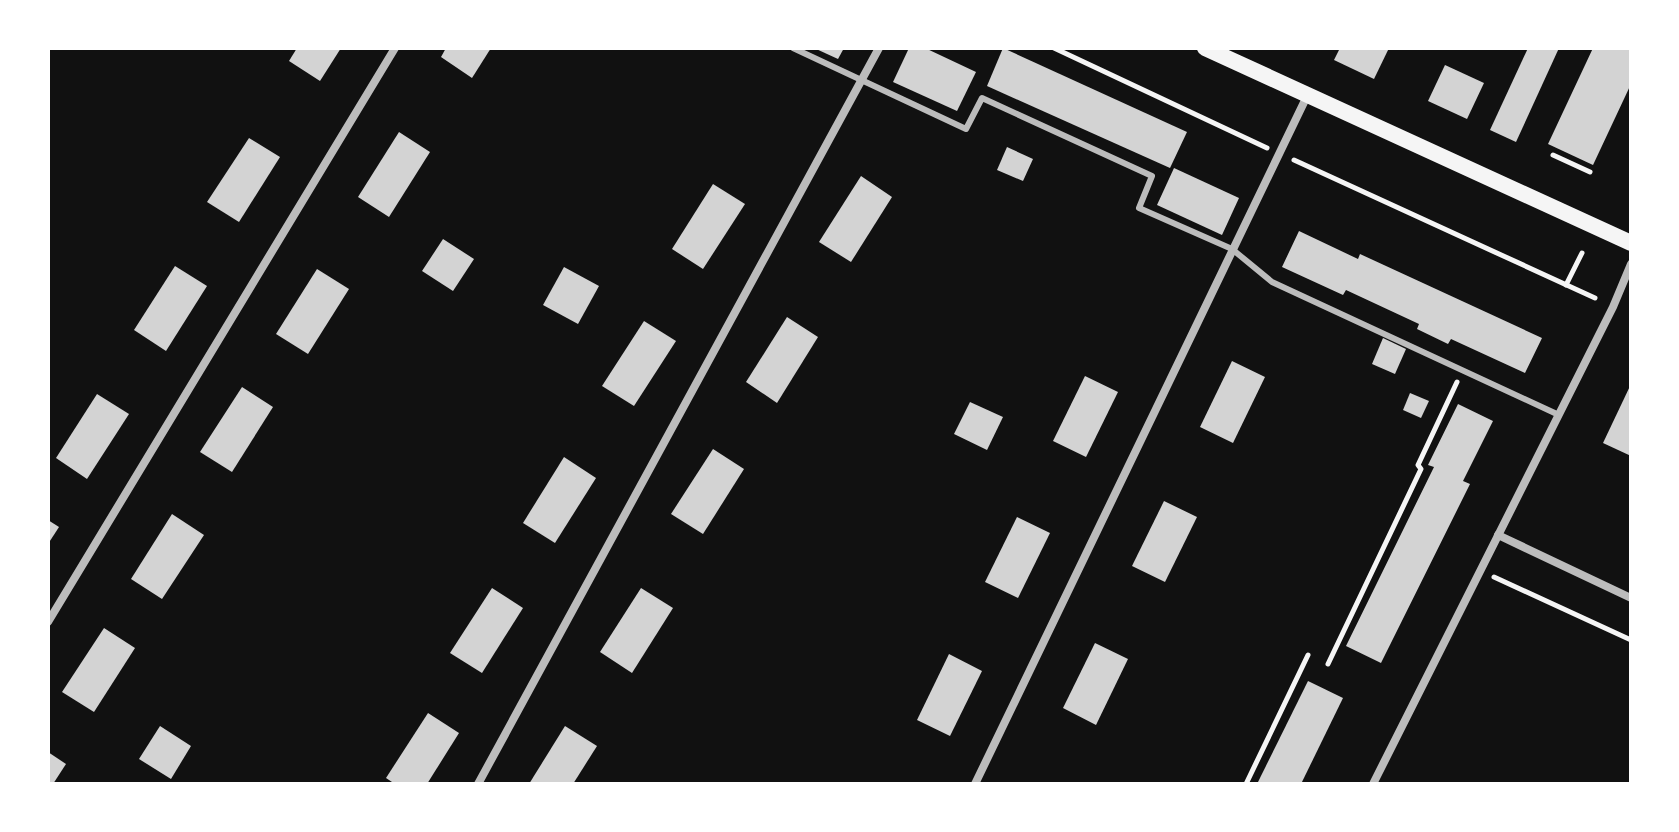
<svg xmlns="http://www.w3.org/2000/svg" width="1679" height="832" font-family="'Noto Sans',sans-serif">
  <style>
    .building { fill: #d3d3d3 }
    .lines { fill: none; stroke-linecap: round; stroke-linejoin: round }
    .path { stroke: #f5f5f5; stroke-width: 5 }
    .service { stroke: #bcbcbc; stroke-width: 6 }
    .minor { stroke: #bcbcbc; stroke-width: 8 }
    .secondary { stroke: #f5f5f5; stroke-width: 16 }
  </style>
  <rect width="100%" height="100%" fill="#111"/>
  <g class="building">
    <polygon points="297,48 341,48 320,81 289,61"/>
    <polygon points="446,48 491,48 472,78 441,57"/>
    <polygon points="814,48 844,48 838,59"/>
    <polygon points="909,48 925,48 976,72 957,111 893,82"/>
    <polygon points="1003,48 1187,132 1170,168 987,86"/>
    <polygon points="1340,48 1389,48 1374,79 1334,60"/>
    <polygon points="1528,48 1559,48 1516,142 1490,130"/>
    <polygon points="1593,48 1631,48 1631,84 1593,165 1548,144"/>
    <polygon points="1445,65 1484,83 1467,119 1428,101"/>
    <polygon points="399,132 430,152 389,217 358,197"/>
    <polygon points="249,138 280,157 239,222 207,202"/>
    <polygon points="1007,147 1033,159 1023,181 997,170"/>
    <polygon points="1174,168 1239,198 1222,235 1157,205"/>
    <polygon points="861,176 892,197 851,262 819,242"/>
    <polygon points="713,184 745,204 703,269 672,249"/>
    <polygon points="1299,231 1358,259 1360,254 1542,338 1525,373 1451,339 1448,344 1417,329 1419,324 1346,290 1343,295 1282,267"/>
    <polygon points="443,239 474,259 453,291 422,271"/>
    <polygon points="175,266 207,286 166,351 134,330"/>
    <polygon points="564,267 599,286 578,324 543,305"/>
    <polygon points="317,269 349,289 308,354 276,334"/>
    <polygon points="787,317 818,337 777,403 746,382"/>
    <polygon points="644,321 676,341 634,406 602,386"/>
    <polygon points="1383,338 1406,349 1395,374 1372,364"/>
    <polygon points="1232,361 1265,377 1233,443 1200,427"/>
    <polygon points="1085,376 1118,392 1086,457 1053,441"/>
    <polygon points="1631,384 1631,456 1603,443"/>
    <polygon points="242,387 273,407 232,472 200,452"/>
    <polygon points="1410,393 1429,401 1421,418 1403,410"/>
    <polygon points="97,394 129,414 87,479 56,458"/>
    <polygon points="970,402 1003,417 987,450 954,434"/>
    <polygon points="1458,404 1493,421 1463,481 1470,484 1381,663 1346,646 1434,467 1428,465"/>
    <polygon points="713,449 744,469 703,534 671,514"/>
    <polygon points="564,457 596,478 555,543 523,523"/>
    <polygon points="1164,501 1197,517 1165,582 1132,566"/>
    <polygon points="172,514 204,535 162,599 131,579"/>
    <polygon points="1017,517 1050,533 1018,598 985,582"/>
    <polygon points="48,520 59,527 48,544"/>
    <polygon points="492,588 523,608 482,673 450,653"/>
    <polygon points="641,588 673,608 632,673 600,652"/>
    <polygon points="104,628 135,648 94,712 62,692"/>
    <polygon points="1095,643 1128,659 1096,725 1063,708"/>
    <polygon points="949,654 982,671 950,736 917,720"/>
    <polygon points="1308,681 1343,698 1301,784 1257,784"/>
    <polygon points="428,713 459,733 427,784 395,784 386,778"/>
    <polygon points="160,726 191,746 171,779 139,759"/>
    <polygon points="565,726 597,746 573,784 529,784"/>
    <polygon points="48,752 66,764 53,784 48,784"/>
  </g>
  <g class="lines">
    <g class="path">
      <polyline points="1054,48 1267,148"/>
      <polyline points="1553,155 1590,172"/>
      <polyline points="1294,160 1595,298"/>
      <polyline points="1566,285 1582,253"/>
      <polyline points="1494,577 1631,640"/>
      <polyline points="1328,664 1421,469 1418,465 1457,382"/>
      <polyline points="1246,784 1308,655"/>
    </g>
    <polyline class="service" points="793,48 966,129 982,98 1152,176 1139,208 1232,249 1272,282 1559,415"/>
    <g class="minor">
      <polyline points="1498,535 1631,598"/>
      <polyline points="48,622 395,48"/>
      <polyline points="478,784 879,48"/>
      <polyline points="975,784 1308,94"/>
      <polyline points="1373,784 1613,307 1631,264"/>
    </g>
    <polyline class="secondary" points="1205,48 1631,243"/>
  </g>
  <rect width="1679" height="832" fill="none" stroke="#ffffff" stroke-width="100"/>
</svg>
